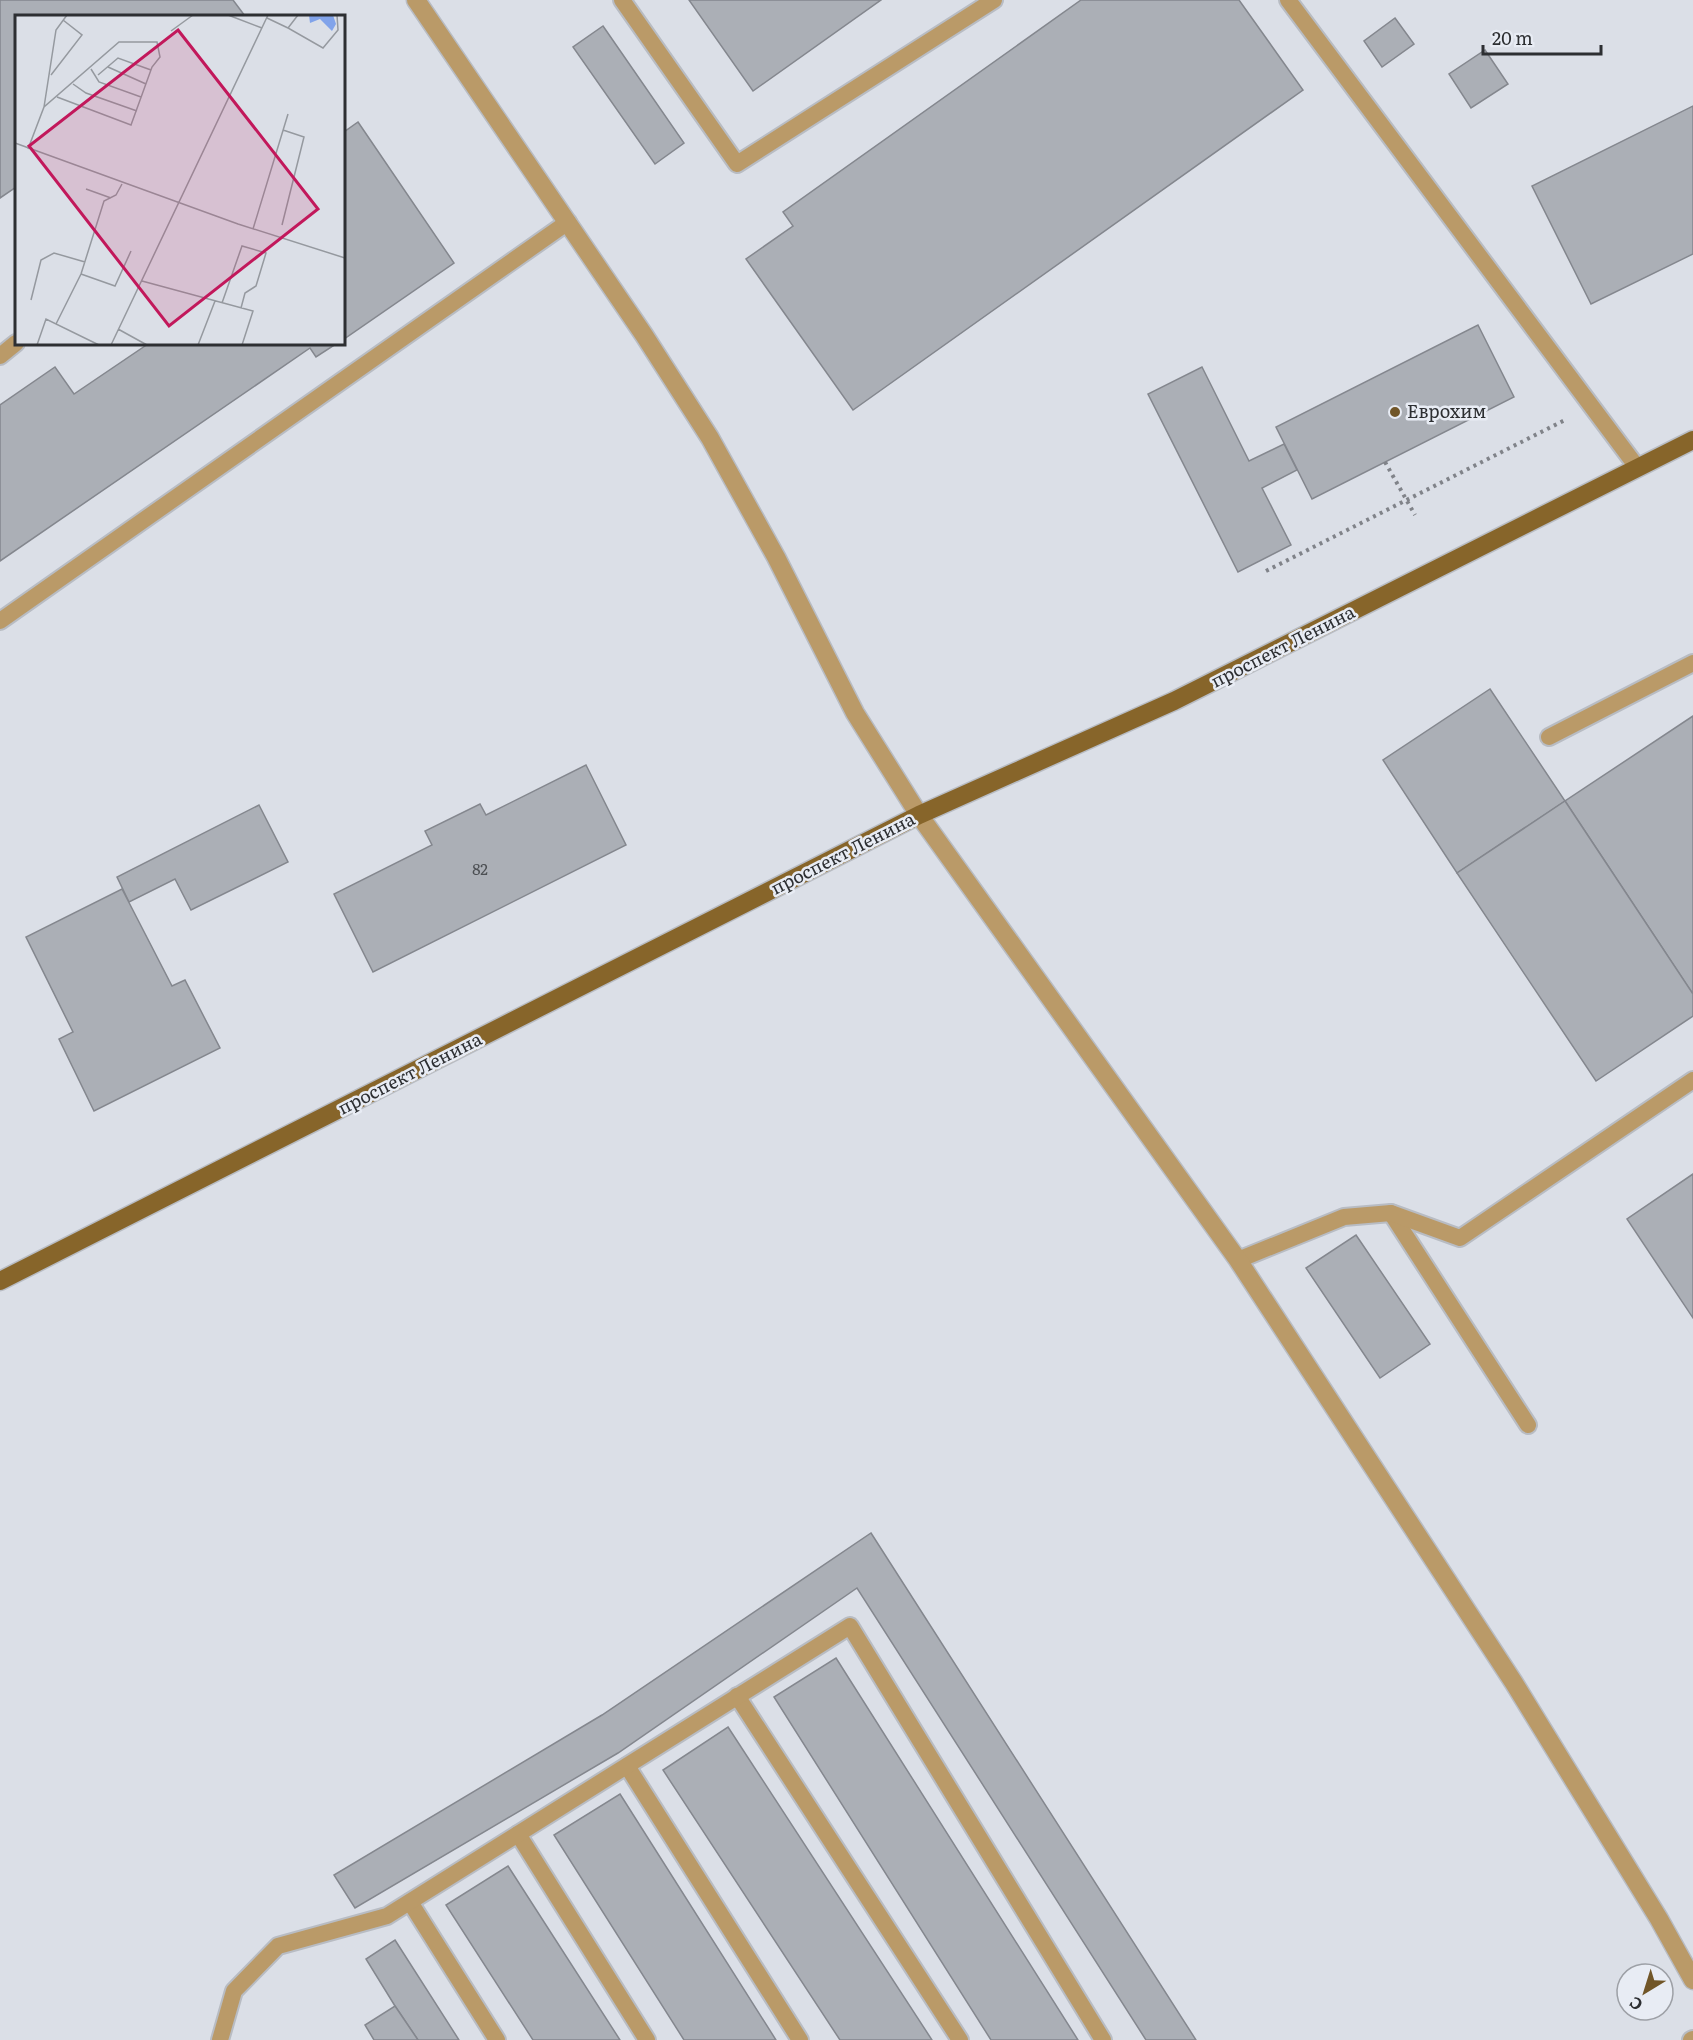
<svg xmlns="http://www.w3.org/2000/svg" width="1693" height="2040" font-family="Literata,serif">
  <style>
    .building { fill: #abafb6; stroke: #84878e; stroke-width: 1.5 }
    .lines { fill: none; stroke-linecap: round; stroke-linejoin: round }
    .lane-casing { stroke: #b8bcc3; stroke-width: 20 }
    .street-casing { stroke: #b8bcc3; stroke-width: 21 }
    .primary-casing { stroke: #b8bcc3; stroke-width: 21 }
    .path { stroke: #808389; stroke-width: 4; stroke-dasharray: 3 4.5; stroke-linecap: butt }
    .lane { stroke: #ba9a68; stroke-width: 16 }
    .street { stroke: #ba9a68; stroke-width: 18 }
    .primary { stroke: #87652a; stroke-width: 18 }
    .poi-dot { fill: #715628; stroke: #e8ecf4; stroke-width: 2 }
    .labels { text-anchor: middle; stroke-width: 5; stroke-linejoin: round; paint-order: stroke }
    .number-label { font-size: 15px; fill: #4c4f53 }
    .poi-label { font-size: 18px; fill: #2d2f32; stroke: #e8ecf4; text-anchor: start }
    .street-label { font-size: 18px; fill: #2d2f32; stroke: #e8ecf4 }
    .inset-road { fill: none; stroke: #95999f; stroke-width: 1.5 }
    .view { fill: #c2185b; fill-opacity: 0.15; stroke: #c2185b; stroke-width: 3 }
    .inset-edge { fill: none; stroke: #2d2f32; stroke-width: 3 }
  </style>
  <rect width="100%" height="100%" fill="#dbdfe7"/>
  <g class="building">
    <polygon points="0,0 233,0 245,16 16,16 16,187 0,198"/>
    <polygon points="689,0 881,0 753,91"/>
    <polygon points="1081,0 1239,0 1303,90 853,410 746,259 793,226 783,212"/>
    <polygon points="1395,18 1414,44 1382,67 1364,41"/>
    <polygon points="603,26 684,143 655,164 573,47"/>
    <polygon points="1485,50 1508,84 1471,108 1449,74"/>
    <polygon points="1693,106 1693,254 1591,304 1532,186"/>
    <polygon points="358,122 454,263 344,339 344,132"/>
    <polygon points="1478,325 1514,397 1312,499 1276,427"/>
    <polygon points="148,344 336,344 316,357 310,348 0,561 0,405 55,367 74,394"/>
    <polygon points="1202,367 1249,461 1284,444 1297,470 1262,488 1291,545 1238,572 1148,394"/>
    <polygon points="1490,689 1565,801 1457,873 1383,760"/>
    <polygon points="1693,716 1693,994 1565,801"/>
    <polygon points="586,765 626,845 373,972 334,894 432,845 425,831 480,804 486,815"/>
    <polygon points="1565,801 1693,994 1693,1016 1596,1081 1457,873"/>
    <polygon points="259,805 288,862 191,910 175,879 129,902 117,877"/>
    <polygon points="122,889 172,986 185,980 220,1048 94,1111 59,1039 73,1032 26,937"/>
    <polygon points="1693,1174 1693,1318 1627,1219"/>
    <polygon points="1356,1235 1430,1344 1380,1378 1306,1268"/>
    <polygon points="871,1533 1196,2040 1146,2040 857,1588 618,1753 355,1908 334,1875 602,1715"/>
    <polygon points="836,1658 1078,2040 991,2040 774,1697"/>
    <polygon points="728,1727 932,2040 840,2040 663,1770"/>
    <polygon points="620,1794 776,2040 684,2040 554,1835"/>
    <polygon points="508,1866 620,2040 533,2040 446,1905"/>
    <polygon points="395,1940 459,2040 418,2040 395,2006 366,1959"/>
    <polygon points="395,2006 418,2040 374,2040 365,2025"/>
  </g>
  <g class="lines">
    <g class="lane-casing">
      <g id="lane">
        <polyline points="622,0 737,164 994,0"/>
        <polyline points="1288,0 1637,467"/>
        <polyline points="0,356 16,343"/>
        <polyline points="0,621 568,222"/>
        <polyline points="1549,737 1693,663"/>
        <polyline points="1391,1213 1528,1425"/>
        <polyline points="1238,1260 1344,1217 1391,1213 1460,1238 1693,1080"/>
        <polyline points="737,1696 960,2040"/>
        <polyline points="627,1766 800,2040"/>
        <polyline points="518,1834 647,2040"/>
        <polyline points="410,1902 497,2040"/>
        <polyline points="220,2040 234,1991 278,1946 387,1916 850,1626 1103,2040"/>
        <polyline points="1691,2040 1693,2039"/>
      </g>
    </g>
    <g class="street-casing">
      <polyline id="street" points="416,0 644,335 710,438 776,557 855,713 919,815 1238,1260 1514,1683 1659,1919 1693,1980"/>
    </g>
    <g class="primary-casing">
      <polyline id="primary" points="0,1281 919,815 1174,701 1693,440"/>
    </g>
    <g class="path">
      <polyline points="1385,462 1415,515"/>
      <polyline points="1266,571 1565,420"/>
    </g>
    <use href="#lane" class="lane"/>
    <use href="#street" class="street"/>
    <use href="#primary" class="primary"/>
  </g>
  <circle class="poi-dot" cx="1395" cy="412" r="6"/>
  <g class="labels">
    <g class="number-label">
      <text x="480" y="875">82</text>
    </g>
    <g class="poi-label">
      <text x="1407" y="418">Еврохим</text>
    </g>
    <g class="street-label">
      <text transform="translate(1283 647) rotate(-27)" y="6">проспект Ленина</text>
      <text transform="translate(843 854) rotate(-27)" y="6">проспект Ленина</text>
      <text transform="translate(410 1074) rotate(-27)" y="6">проспект Ленина</text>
    </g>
  </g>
  <g transform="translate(15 15)">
    <rect width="330" height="330" fill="#dbdfe7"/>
    <path d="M294,0H318L321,9L317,16L305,4L295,8Z" fill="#81a3ea"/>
    <path class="inset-road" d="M213,0L247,13M283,0L273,13L308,33L323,15L322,0M252,3L273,13M156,16L178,0M93,52L131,69M76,54L84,67L126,82M36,60L67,20L48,5M83,60L103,43L136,55M58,69L71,78L122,96M29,92L41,15L52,0M0,128L223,209L330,243M13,134L29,92L104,27H142L145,42L137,52L116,110L42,82M71,174L96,183M267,210L289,122L268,115M238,214L273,99M66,259L100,271L116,236M127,266L238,296L227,330M16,285L26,245L39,238L70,247M207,288L227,231L251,238L241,271L230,278L226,293M41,309L66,259L89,186L101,180L107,169M103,314L132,330M22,330L31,304L84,330M96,330L253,0M183,330L200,286"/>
    <path class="view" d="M163,15L303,194L154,311L14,131Z"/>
    <rect width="330" height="330" class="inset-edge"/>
  </g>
  <g transform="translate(1645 1992) rotate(218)"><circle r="28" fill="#e8ecf4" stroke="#9da0a6" stroke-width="1.5"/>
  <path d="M0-4.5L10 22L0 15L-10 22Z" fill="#715628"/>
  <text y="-9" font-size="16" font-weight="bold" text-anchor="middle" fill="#2d2f32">С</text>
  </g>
  <path d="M1483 45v9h118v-9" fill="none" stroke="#2d2f32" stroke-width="3"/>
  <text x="1492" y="45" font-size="18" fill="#2d2f32" stroke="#e8ecf4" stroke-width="4.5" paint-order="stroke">20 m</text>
</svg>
